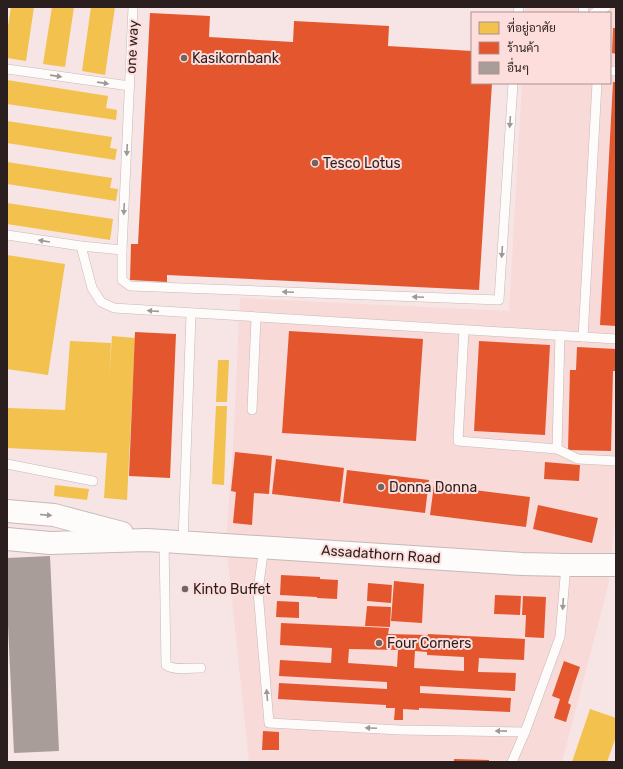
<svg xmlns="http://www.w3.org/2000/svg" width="623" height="769" font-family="Rubik,Sarabun,sans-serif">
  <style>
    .built { fill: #f8dad8 }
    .homes { fill: #f2c14e }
    .shops { fill: #e4572e; fill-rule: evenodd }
    .building { fill: #a99d9a }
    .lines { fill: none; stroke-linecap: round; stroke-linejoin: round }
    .lane-casing { stroke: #c6b9b8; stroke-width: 10 }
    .secondary-casing { stroke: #c6b9b8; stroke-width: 24 }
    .lane { stroke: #fefbfb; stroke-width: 9 }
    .secondary { stroke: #fefbfb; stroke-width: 22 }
    .oneway { fill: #9f9898 }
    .poi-dot { fill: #716463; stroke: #fededc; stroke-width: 1.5 }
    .labels { text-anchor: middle; stroke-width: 4; stroke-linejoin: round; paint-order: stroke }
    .street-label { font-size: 14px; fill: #2a1f1e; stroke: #fededc }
    .poi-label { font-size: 14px; fill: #2a1f1e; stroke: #fededc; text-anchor: start }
  </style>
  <rect width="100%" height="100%" fill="#f6e5e4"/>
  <polygon class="built" points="526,7 616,7 616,509 608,586 562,762 249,762 226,542 234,428 240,298 509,311 522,83 610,83 610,13 525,13"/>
  <g class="homes">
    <polygon points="11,7 34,7 26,61 7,58 7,32"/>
    <polygon points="52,7 74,7 65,67 43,64"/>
    <polygon points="91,7 115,7 105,75 82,71"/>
    <polygon points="7,80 108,96 106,108 117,110 116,120 7,104"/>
    <polygon points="7,121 112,137 110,148 117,149 115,160 7,143"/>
    <polygon points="7,162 112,178 110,188 118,189 116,201 7,184"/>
    <polygon points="7,203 113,219 110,240 7,224"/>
    <polygon points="7,255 65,264 48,375 7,369"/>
    <polygon points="112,336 135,338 127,500 104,498 107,453 7,448 7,408 65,410 70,341 111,343 109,377"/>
    <polygon points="218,360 229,360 227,402 216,402"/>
    <polygon points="216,406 227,406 224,485 212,484"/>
    <polygon points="55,485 89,489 87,500 54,496"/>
    <polygon points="590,709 616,718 616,737 607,762 572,762"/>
  </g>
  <g class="shops">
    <polygon points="150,13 210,16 209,37 293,42 294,21 389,26 388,46 472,51 472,83 492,83 479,290 167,275 167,282 130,280 131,244 138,244"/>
    <polygon points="613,28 616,28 616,54 612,53"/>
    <polygon points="613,82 616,82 616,326 600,325"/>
    <polygon points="289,331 423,339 416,441 282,433"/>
    <polygon points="135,332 176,334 170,478 129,476"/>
    <polygon points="479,341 550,345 545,435 474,431"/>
    <polygon points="577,347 616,349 616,371 613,371 611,451 568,450 570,370 576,370"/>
    <polygon points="235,452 272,456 269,494 254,493 252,525 233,523 236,492 231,491"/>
    <polygon points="276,459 344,468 340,502 272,494"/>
    <polygon points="545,462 580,465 579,481 544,479"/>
    <polygon points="347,470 429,480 425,513 343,503"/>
    <polygon points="434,485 530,497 526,527 430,515"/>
    <polygon points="538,505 598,518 592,543 533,529"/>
    <polygon points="281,575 320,577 320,579 338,580 337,599 317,598 317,597 280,595"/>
    <polygon points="394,581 424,584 422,623 391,621"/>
    <polygon points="368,583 392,585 391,603 367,601"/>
    <polygon points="495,595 521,596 520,615 494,614"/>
    <polygon points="523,596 546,597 544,638 525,637 526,615 522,615"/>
    <polygon points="277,601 299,602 299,618 276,617"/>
    <polygon points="367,606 391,607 390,627 365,626"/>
    <path d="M281,623L389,628L388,634L428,635V634L525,639L524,660L479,658L478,672L516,673L515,691L420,686V693L511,698L510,712L419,708V710L403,709V720H394L395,708H386V705L278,699L279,683L387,689V682L279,676L280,660L331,663L332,648L280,645ZM349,649L398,650L397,667L392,666L348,663ZM415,651L427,652V655L464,657V671L414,668Z"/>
    <polygon points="564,661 580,667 568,703 571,705 566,722 554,718 560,699 552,696"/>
    <polygon points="263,731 279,732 279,750 262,750"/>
    <polygon points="454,759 489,760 489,762 454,762"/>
  </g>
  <polygon class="building" points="50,556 59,751 14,753 7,604 7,558"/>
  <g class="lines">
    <g class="lane-casing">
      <g id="lane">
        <polyline points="583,7 584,13"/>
        <polyline points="518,13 519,7"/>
        <polyline points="594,13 606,7"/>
        <polyline points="7,69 130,86"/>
        <polyline points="610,71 616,71"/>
        <polyline points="7,235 81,246 122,250 122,280 130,286 499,300 513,83"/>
        <polyline points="81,246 92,288 101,302 114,308 616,339"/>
        <polyline points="122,250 133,7"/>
        <polyline points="464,330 458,441 557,449 578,459 616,461"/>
        <polyline points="583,337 597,83"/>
        <polyline points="252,410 256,318"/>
        <polyline points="557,449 560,335"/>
        <polyline points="7,464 93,481"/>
        <path d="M164,541L166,665C175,671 190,668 201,668"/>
        <polyline points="183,541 191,314"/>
        <polyline points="264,546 258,591 269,723 400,730 525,732 560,637 566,565"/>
        <polyline points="512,762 525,732"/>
      </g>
    </g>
    <g class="secondary-casing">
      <g id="secondary">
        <polyline points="7,511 54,515 122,533"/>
        <polyline points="7,539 50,543 147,540 522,564 566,565 616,565"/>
      </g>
    </g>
    <use href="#lane" class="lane"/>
    <use href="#secondary" class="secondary"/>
  </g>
  <defs><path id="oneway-solid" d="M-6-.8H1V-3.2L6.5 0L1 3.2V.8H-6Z"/></defs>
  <g class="oneway">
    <use href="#oneway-solid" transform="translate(56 76) rotate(8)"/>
    <use href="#oneway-solid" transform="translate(103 83) rotate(8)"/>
    <use href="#oneway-solid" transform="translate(510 122) rotate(94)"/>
    <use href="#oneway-solid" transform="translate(127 150) rotate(93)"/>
    <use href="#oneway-solid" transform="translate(124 209) rotate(93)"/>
    <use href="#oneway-solid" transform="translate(44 241) rotate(-171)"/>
    <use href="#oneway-solid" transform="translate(502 252) rotate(94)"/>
    <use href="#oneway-solid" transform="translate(288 292) rotate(-178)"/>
    <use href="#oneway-solid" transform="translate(418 297) rotate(-178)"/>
    <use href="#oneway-solid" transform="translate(153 311) rotate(-176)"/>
    <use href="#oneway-solid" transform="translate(46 515) rotate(5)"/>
    <use href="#oneway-solid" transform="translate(563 604) rotate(94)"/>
    <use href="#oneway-solid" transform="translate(267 695) rotate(-95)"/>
    <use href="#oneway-solid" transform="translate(371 728) rotate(-177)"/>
    <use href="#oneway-solid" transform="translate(501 731) rotate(-179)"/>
  </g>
  <g class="poi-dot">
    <circle cx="184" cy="58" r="4"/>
    <circle cx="315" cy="163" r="4"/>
    <circle cx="381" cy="487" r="4"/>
    <circle cx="185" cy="589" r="4"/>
    <circle cx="379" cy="643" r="4"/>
  </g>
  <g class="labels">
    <g class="street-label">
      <text transform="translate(132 47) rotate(-87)" y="5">one way</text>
      <text transform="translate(381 554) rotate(4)" y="5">Assadathorn Road</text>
    </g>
    <g class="poi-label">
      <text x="192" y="63">Kasikornbank</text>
      <text x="323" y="168">Tesco Lotus</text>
      <text x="389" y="492">Donna Donna</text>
      <text x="193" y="594">Kinto Buffet</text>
      <text x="387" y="648">Four Corners</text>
    </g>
  </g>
  <rect width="623" height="769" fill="none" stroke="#2a1f1e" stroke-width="16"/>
  <rect x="471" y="12" width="140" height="72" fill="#fededc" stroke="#a99290"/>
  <rect x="479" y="22" width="20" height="12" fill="#f2c14e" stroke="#a99290"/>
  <text x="507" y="32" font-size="12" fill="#2a1f1e">ที่อยู่อาศัย</text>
  <rect x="479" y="42" width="20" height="12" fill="#e4572e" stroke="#a99290"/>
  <text x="507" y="52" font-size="12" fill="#2a1f1e">ร้านค้า</text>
  <rect x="479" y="62" width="20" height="12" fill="#a99d9a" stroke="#a99290"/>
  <text x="507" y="72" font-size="12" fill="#2a1f1e">อื่นๆ</text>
</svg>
